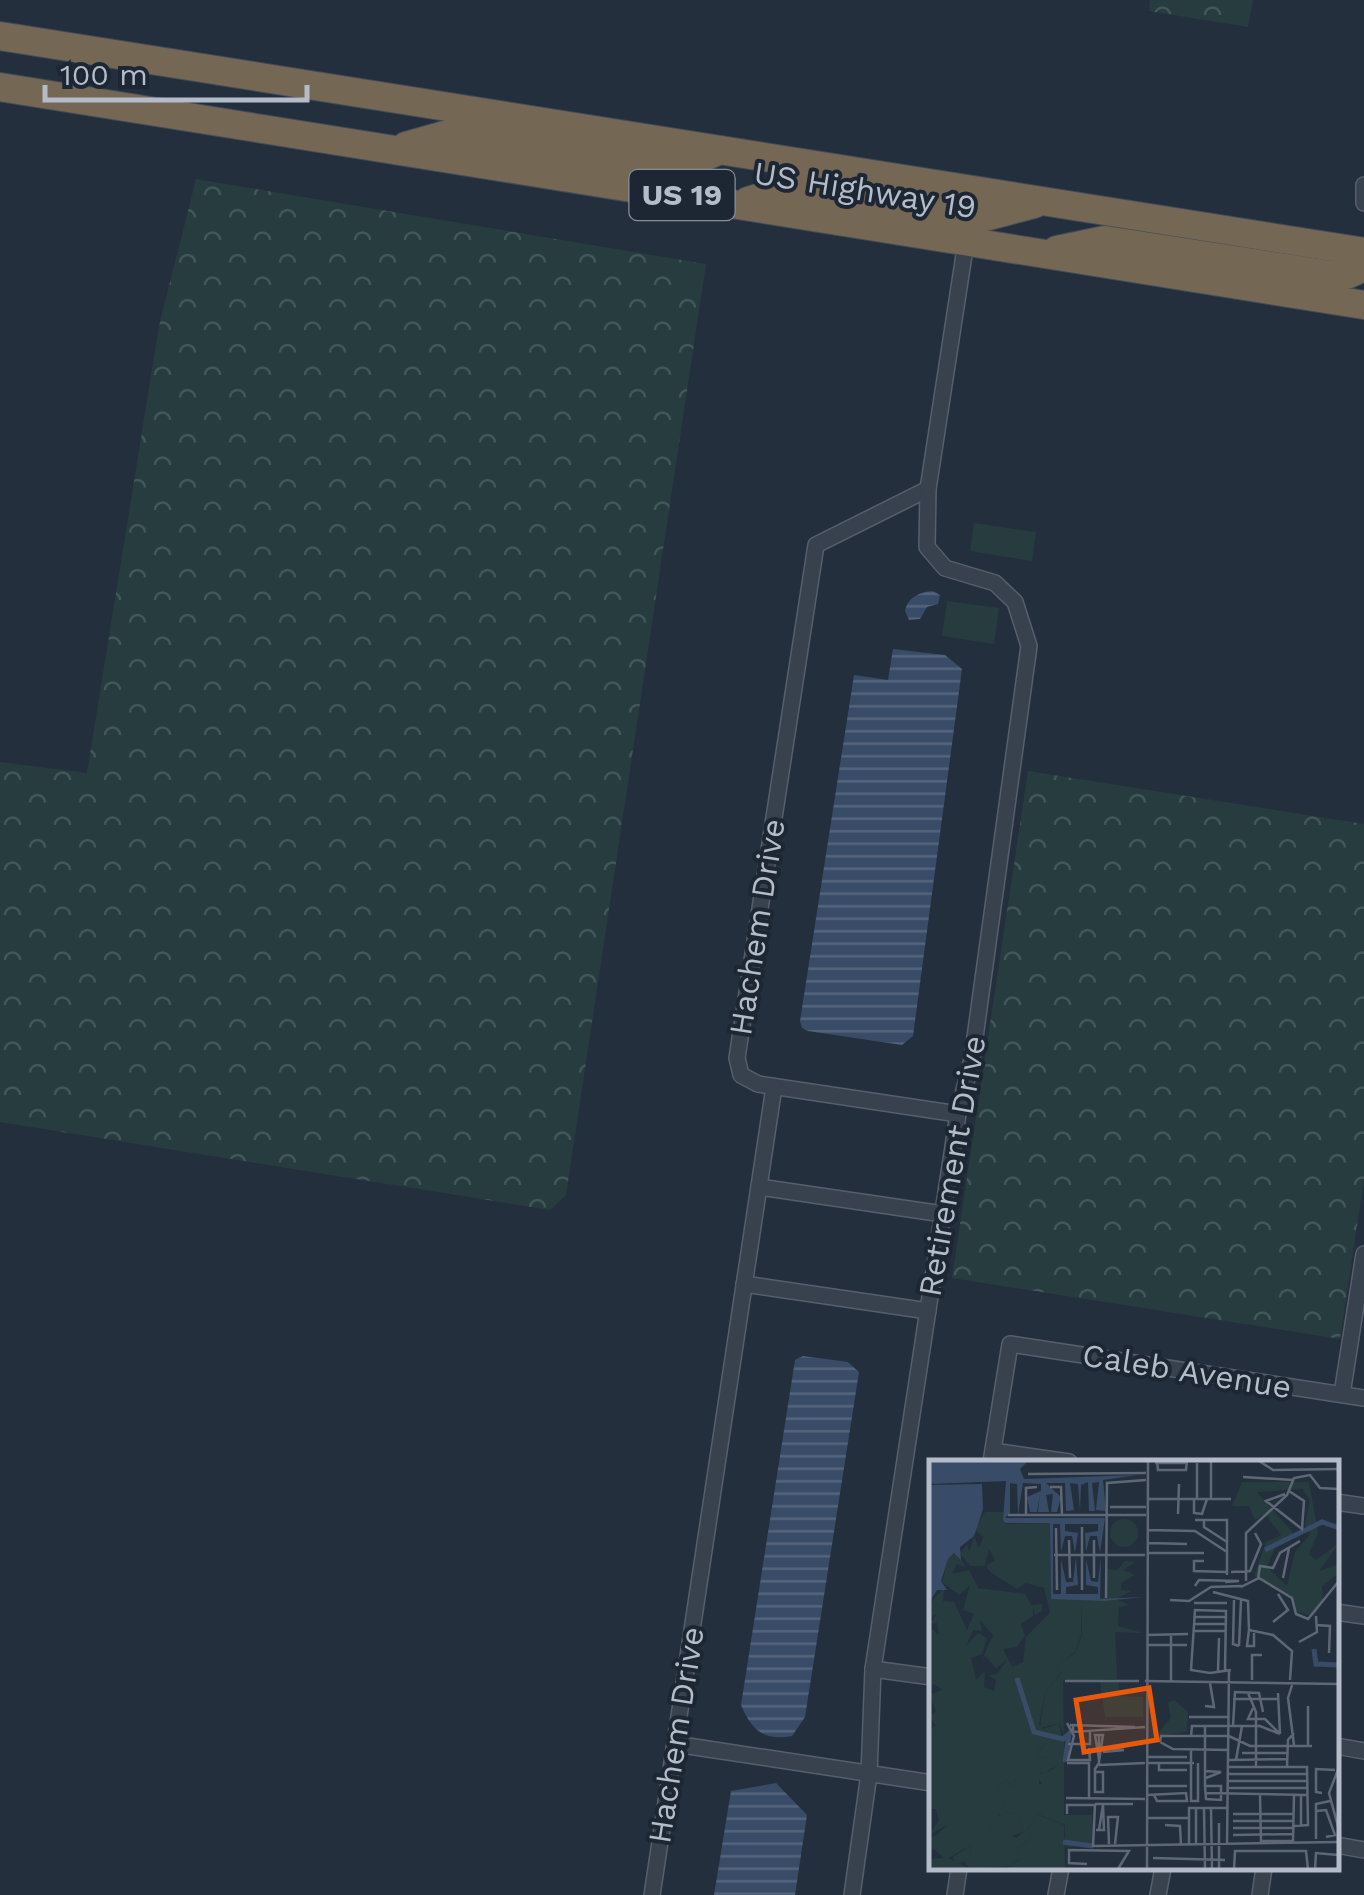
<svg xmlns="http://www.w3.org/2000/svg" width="1364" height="1895" font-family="'Work Sans',sans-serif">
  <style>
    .forest { fill: url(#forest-crowns) }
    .pitch { fill: #263c3f }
    .water { fill: url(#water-rules) }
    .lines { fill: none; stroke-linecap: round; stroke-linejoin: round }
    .street-casing { stroke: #565f6c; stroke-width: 18 }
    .highway-casing { stroke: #434c59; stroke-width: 30 }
    .street { stroke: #38414e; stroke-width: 15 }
    .highway { stroke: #746855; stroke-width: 28 }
    .labels { text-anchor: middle; stroke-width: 8; stroke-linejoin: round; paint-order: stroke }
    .shield { fill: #1d2633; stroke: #878f9c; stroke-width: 2.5 }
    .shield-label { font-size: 30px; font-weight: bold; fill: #b4bcc9 }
    .street-label { font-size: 32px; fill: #b4bcc9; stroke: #1d2633 }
    .inset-river { fill: none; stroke: #394c67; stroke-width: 5 }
    .inset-road { fill: none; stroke: #5e6776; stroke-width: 2.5 }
    .view { fill: #e8590c; fill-opacity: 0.15; stroke: #e8590c; stroke-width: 5 }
    .inset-edge { fill: none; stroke: #b4bcc9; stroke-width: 5 }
  </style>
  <defs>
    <pattern id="forest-crowns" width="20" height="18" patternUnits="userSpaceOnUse" patternTransform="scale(2.5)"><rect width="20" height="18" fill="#263c3f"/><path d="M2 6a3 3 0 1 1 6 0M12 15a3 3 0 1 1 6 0" fill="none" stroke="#435659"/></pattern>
    <pattern id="water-rules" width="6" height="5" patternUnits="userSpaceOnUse" patternTransform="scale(2.5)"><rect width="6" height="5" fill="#394c67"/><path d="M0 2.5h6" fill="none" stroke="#53647b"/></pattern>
  </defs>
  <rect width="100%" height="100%" fill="#242f3e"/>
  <g class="forest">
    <polygon points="1150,0 1253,0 1248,27 1149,11"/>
    <polygon points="196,179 706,264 566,1195 550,1210 0,1122 0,762 87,773 159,326"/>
    <polygon points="1028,771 1364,824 1364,1179 1340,1339 952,1278"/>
  </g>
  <g class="pitch">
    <polygon points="974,523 1036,532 1032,561 970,551"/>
    <polygon points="947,601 999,608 994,644 942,636"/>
  </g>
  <g class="water">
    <path d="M933,591L940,595L938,604L927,607L920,619L909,620L905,611C908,597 920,592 933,591Z"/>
    <polygon points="893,649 945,655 962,669 913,1036 902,1045 808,1031 802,1028 800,1021 854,675 888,680"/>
    <path d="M803,1356L848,1362L859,1372L805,1717L792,1736C764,1741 752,1731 741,1705L795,1360Z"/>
    <polygon points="776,1783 807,1815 795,1895 714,1895 731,1791"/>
  </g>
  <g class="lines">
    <g class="street-casing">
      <g id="street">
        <polyline points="1364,185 1364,203"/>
        <polyline points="928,489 816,545 737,1058 741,1075 758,1084 958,1114"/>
        <polyline points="759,1187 943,1214"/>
        <polyline points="744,1284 928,1311"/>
        <polyline points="1342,1394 1364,1254"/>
        <polyline points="993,1451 1069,1462"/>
        <polyline points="991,1462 1010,1344 1364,1398"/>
        <polyline points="1336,1502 1364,1506"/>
        <polyline points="1336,1612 1364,1616"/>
        <polyline points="873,1669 932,1677"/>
        <polyline points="675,1744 932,1783"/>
        <polyline points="1336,1746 1364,1751"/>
        <polyline points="1336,1845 1364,1850"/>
        <polyline points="652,1895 774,1087"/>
        <polyline points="852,1895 869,1774 873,1669 958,1114 972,1059 1029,646 1015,602 995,583 945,568 927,547 928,489 966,242"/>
        <polyline points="955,1895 959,1868"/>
        <polyline points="1056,1895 1061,1868"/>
        <polyline points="1158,1895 1163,1868"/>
        <polyline points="1260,1895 1264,1868"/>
      </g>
    </g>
    <g class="highway-casing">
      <g id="highway">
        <polyline points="0,36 1364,252"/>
        <polyline points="0,87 1364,305"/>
        <polyline points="406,146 452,133 677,169 720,150"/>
        <polyline points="748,201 794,187 985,217 1034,204"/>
        <polyline points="1057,250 1105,240 1331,275 1349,274 1364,267"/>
      </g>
    </g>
    <use href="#street" class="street"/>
    <use href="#highway" class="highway"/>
  </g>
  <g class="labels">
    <rect class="shield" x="629.5" y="170" width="105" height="50" rx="8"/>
    <g class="shield-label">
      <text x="682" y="205">US 19</text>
    </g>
    <g class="street-label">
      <text transform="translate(865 190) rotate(9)" y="11">US Highway 19</text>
      <text transform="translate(757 927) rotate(-81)" y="11">Hachem Drive</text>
      <text transform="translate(952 1166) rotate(-80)" y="11">Retirement Drive</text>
      <text transform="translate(1187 1371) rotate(9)" y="11">Caleb Avenue</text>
      <text transform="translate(676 1735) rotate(-81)" y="11">Hachem Drive</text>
    </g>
  </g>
  <g transform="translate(929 1460)">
    <rect width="410" height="410" fill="#242f3e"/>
    <path d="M313,22H380L389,73L380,94L387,100L410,83L390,111L410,104V113L393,126L394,142L385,156L368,152L364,137L325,116L337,82L352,75L336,54L326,60L320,46H303ZM373,29L381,40L376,64L381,75L366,92L358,126L338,107L346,88L366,75L328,32Z" fill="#263c3f" fill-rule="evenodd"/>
    <path d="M181 73a14 14 0 1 1 28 0a14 14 0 1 1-28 0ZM195,101L206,102L194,110L206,115L192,123V130L202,131L187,139L200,145L190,147L189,166L214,173L186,172L188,219L134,221L135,275L130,263L111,268L116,233L132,213L126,207L146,193L153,175V138H177L178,109L189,110ZM171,222H190L191,236L214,237V257H176ZM245,240L259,252L258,272L226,276L242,258L239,243ZM121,277L135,281V355H163L164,386L136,387V365L108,354L98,370L102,378L87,389L91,398L82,406L41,409L35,401L27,407L24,397L43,385L40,394L52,395L56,405L58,386L70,379L58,367L67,356L75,355L76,374L88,378L94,372L90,355L74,351L69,325L77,320L85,327L86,318L103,326L113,324L106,313L92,319L88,297L100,296L99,287L107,309L113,302L112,314L123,310L130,302L107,295Z" fill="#263c3f"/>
    <path d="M56,52H74L76,64L121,63L122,139H153L152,175L146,192L126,208L133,211L116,233L110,264L114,269L130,263L134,284L121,277L107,295L131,302L114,315L110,305V327H95L86,318L85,327L77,320L70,325L73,344L77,339L73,350L90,355L94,372L76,378L71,354L59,368L72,380L57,390L68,398L56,399L62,405L47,407L52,395L39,399L43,385L19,398L41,409H0V399L15,398L4,388L0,393V378L9,374L18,365L0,375L10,360L7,349H0V271L7,265L0,257L7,251L0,235L13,230L5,224L0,229V167L10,175L8,163L0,164L8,154L0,159V144L15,128L14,141L25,142L38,170L45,154L34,150L41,125L30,135L13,122L19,100L25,93L33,101L36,107L28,104L23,114L40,110L49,128L96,134L102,145L113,144V151L106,155L104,147V156L92,164L96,176L88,187L74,189L83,207L94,202L97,177L121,153L115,128L97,123L88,129L61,112L57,106L66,100L60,89L56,106H41L31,93L38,84L40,92L45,76L50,88L54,77L45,69ZM51,160L64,175L53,200L56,196L67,208L78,200L68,214L59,215L67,220L65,231L55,227L56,211L47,220L42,198L53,194L58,178L49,173L37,186L44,170L53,171ZM107,354L135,365L136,409H77L90,400L87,389L102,378L98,371Z" fill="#263c3f" fill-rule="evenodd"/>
    <path d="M0,1H99L91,9L95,19L208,15L174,20L177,51L167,50L170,22L163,23L166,51H160L159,22L152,25L151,51L149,24L141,23L145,50L137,51L136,23H117L132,37L128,52H122L124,34L117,35L120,52H109L111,34L108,52H101L98,37L112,31V24L94,23L89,55L88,24L81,23V53L76,58H176L171,93L168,76H161L157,92L156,73L169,71V64H136V71L149,73L146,93L143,76H136L132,92L131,64H124V134H132V99L137,122H144L147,97L149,125L137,127V134H169V127L157,125V99L162,121L169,122L172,97L171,139L215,137L175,141L122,139L121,63H76L74,60L77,21L0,24ZM53,24L54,49L45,76L31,87L32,100L25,93L19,99L12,121L18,130H8L0,143V25Z" fill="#394c67"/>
    <path class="inset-river" d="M336,90L393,62L410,68M385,189L387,204L410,205M88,218L105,272L134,279L140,274L136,302M134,382L164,386"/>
    <path class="inset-road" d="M228,1L229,10H257L258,1M330,1L344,10L410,9M226,3H258M268,3V39M99,14L217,13M314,17L364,20M121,27H132L133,55M356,34L337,41L373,69L375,41L360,31M219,39H302M265,39V53L273,54L278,39M282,39V1M181,47H217M249,54L250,24M79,55H217M97,55V28L108,27M266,60H298V115M275,60V67L298,82M153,67V130M127,68L128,130M219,70L266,71L298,92M140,80L141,118M165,80V118M219,83L258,84M218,93H275M125,95H216M275,101H265V111L298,112M302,112L321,111L332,84L326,73M354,118L360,88M329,119L331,106L344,108L351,93L371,81M317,121V73L358,35L365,18L381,15L391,28L410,29M266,126L270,120L310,121L296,122M312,127L330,118L363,138L367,154L379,159L410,121M284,132L319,141L320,170L344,175L363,191L361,220M177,138L178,23L217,20M241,140L260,141L282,127L313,126M305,140L304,184L310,186M265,143H298M265,157H297M344,162L359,150L349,134M265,164H297M387,165L401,166L400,193M320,170L318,186H325V173M265,171H297M242,174V221M218,175L259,174M370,182L388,172L387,156M218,185H258M310,186L312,140M289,211L290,178M296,211L297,151L266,150L262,210L281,213L302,210M323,220V195H333M136,221H210M216,221L410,224M364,222L359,238L365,285M319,233L327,252V307M349,233L351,274M304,239H349M276,246L285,247L281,223M379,246V286M324,248L319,259H336L351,274M260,257H300M138,263L145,276L139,300H161L160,288M141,265L206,267M144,265V272L216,267M276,266V326L277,339L292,340V326H276M304,266L306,232L330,233L334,252M262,276L263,266H331L351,274M231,282L232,276H300L321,286H383M231,282L244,289L300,290M139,284H161V272M174,288L195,290L174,292M262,290V341H269V303M313,293H359M218,297H258M170,299L166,275H174L170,301M300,300L359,299M307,300L313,266M138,303H160V338M218,303H265M230,303V310H258M170,305L216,303M300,307H378L379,365L365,366M358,307L359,280L365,273M410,307L400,333L410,370M276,311L292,312L277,318M166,312H174V332H166V309L170,303V275M300,314H379M300,321H379M218,326H258M300,328H379M276,333L378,335M393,333L387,332V309L406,310M218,335L257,333L258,341H228L225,335M331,335L332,381H364L365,335M137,338L216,339M166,344H204M275,348L276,409M282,348L283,409M387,351L397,350L406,375L397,377M138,354V345H166L164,386L410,382M304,354H365M218,358H260M304,361H365M236,365L251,366L252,385M372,366V335M304,368H365M167,370H175L174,345L170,370M304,375L365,374M387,379V344L401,341M180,384L179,357H189L186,384M260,385V348H299M267,385V348M298,385L300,211M224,398L296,400M158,404L140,403V390L200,391L189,409M218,409L219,1M290,409V363M305,409L306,391H377L379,409M386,409L387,393L409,395"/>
    <path class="view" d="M220,228L228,280L155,292L147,240Z"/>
    <rect width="410" height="410" class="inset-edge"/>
  </g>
  <path d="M45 85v15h262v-15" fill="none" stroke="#b4bcc9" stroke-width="5"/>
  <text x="60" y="85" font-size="30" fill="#b4bcc9" stroke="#1d2633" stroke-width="8" paint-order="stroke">100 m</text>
</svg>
